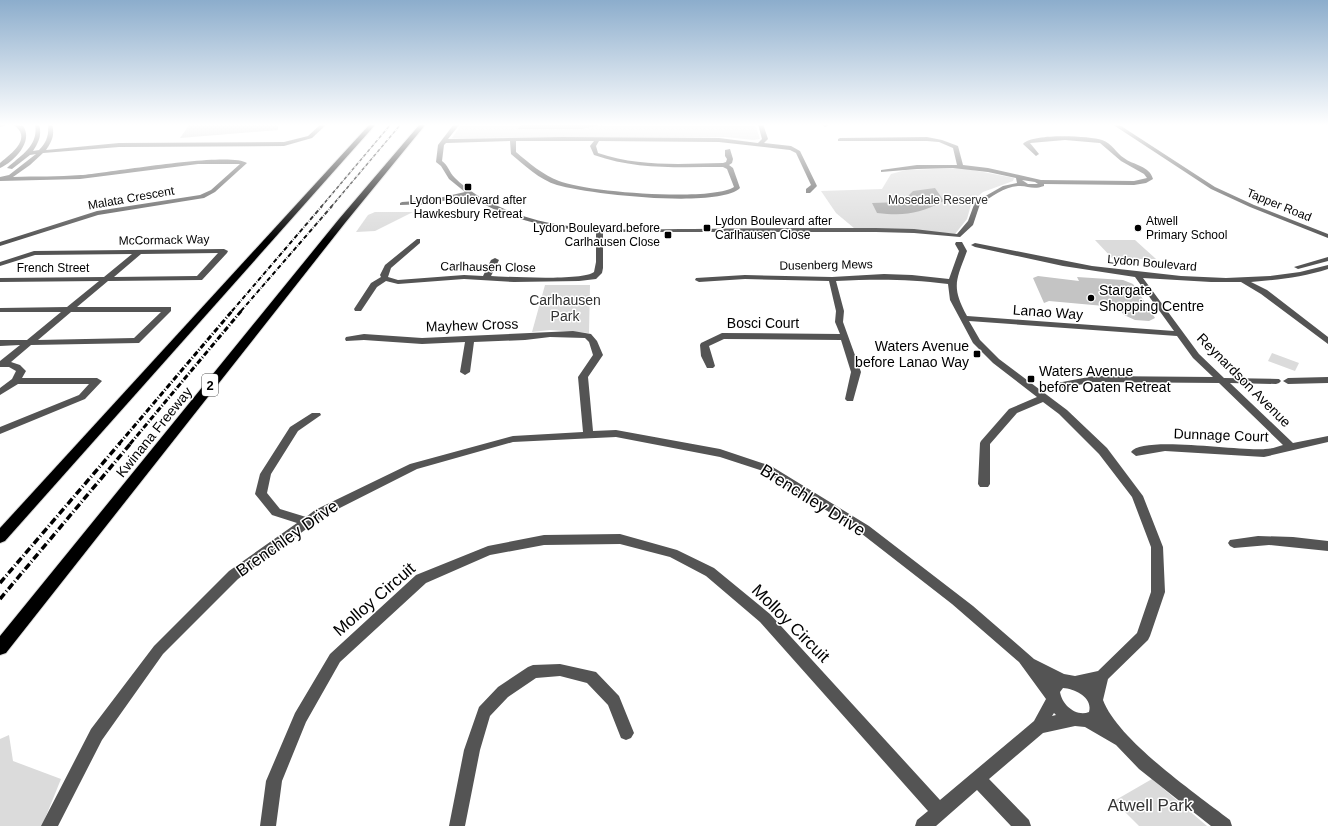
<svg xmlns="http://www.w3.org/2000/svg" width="1328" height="826" font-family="Helvetica,sans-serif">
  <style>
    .green { fill: #dbdbdb }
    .water { fill: #a2a2a2 }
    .building { fill: #c4c4c4 }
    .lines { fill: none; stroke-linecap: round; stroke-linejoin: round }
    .highway-casing { stroke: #dbdbdb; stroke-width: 2 }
    .minor { fill: #545454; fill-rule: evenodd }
    .highway { fill: #000; fill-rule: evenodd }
    .rail-far3 { stroke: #000; stroke-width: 1.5; stroke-dasharray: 3.5 1 0.5 1; stroke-linecap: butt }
    .rail-far2 { stroke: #000; stroke-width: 2; stroke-dasharray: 4.5 1.5 0.5 1.5; stroke-linecap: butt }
    .rail-far1 { stroke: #000; stroke-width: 3; stroke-dasharray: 5.5 2 1 2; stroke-linecap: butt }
    .rail { stroke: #000; stroke-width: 3.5; stroke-dasharray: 7 2.5 1 2.5; stroke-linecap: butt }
    .poi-dot { fill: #000; stroke: #fff; stroke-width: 1.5 }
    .labels { text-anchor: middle; stroke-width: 3; stroke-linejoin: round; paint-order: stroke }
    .far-street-label { font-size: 12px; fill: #000; stroke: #fff }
    .far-poi-label { font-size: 12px; fill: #000; stroke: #fff; text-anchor: start }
    .far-park-label { font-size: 12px; fill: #323232; stroke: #fff }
    .shield { fill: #fff; stroke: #4c4c4c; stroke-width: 1 }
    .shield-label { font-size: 13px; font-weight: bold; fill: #000 }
    .poi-label { font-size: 14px; fill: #000; stroke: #fff; text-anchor: start }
    .park-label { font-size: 14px; fill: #323232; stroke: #fff }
    .street-label { font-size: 14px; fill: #000; stroke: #fff }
    .near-street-label { font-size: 17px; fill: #000; stroke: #fff }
    .near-park-label { font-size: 17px; fill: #323232; stroke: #fff }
  </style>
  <rect width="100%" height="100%" fill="#fff"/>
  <g class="green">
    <polygon points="462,124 755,124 760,139 753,140 725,137 452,138"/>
    <polygon points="962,168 1014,178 1013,181 983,192 972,201 967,219 955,234 854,228 836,213 821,191 882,189 891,174 906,170"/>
    <polygon points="375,212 413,212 375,231 356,232 368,215"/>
    <polygon points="1095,240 1135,240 1156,259 1113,259"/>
    <polygon points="545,285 590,285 589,333 550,330 532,332"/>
    <polygon points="1272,353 1299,363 1295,371 1268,361"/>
    <polygon points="9,735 13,761 61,779 42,826 0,826 0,739"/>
    <polygon points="1152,779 1207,826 1139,826 1114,801"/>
  </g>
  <g class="water">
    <polygon points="522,124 608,124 581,129 518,129"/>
    <path d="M935,188L944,201C918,214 905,216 877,213L872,203L902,202L913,191Z"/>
  </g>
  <g class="building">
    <polygon points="190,124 278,124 278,130 180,138"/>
    <polygon points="1038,276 1079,281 1077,277 1123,280 1133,284 1155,318 1149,321 1135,320 1124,315 1120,310 1106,309 1104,306 1049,301 1044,303 1033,278"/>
  </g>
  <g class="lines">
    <g class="highway-casing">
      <g id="highway">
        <polygon points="370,124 376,124 5,541 0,543 0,528"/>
        <polygon points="420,124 426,124 345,223 6,653 0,655 0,636 339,219"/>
      </g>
    </g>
    <g class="minor">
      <polygon points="0,124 9,124 0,127"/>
      <path d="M12,124L23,126C34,141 14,162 0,168V163C12,153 34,137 12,124Z"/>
      <path d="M35,124H39C42,135 39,142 33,151L39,150C47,142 49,135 48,124H52C55,135 52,141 46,150L119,143L284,142L308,136L321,124H327L312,138L284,146L119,147L43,153L30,165L13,177C36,176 58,177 81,175C109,173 229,151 247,163L215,192L204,198L98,215L0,246V242L97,211L200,195L211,190L240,164H198L80,179L0,181V177L9,175L36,154L30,155L12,169L7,168C21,155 39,146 35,124Z"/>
      <path d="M454,124H460L448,139L562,137L719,138L758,143L762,139L758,124H763L768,139L764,143L791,146L800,151L817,186L810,193H806V189L811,185L796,153L790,150L719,142L599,141L596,146L598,153C639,167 681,164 723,163L726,162L727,159L725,156V150L730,149L733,159L732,163L729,165L733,168L740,188C718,209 588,194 557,185C540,180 524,165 511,154L510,141L446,143L444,145L442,161C448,165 449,172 455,178C467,190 484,200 500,207C559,235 630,229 694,229C755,228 815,228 876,228L914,229L957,234L968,221L975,202L1003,186L1017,183L1016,178L988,172L953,168L917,169L881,172V170L917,165H957L953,148L939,142L927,141H838V139L840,138L927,137L942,140L958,146L963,165L988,168L1041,180L1134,181L1147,178L1144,174L1121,161L1100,143L1065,140L1030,143L1039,154L1036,156L1023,144C1033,133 1089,136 1102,140C1112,143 1116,153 1124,158C1133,165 1150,166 1153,179L1146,183L1134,185L1044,184V186C1033,190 1029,186 1020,186C1005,186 992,197 980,204L973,225L960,237L914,233L876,232H603V268L602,273L596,279L579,281L514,282L464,279L398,284L386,281L377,287L361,311H355L354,309L371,283L381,277L380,275L385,265L417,239H420V243L391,268L388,277L398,280L464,275L483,276L491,260L495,258L499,260L491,276C509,277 583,281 594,272L596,262V232C552,228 506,221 469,195L430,204L400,205V203L402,202L430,200L465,192L449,179L441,166L436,162L438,145ZM516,141H594L590,146L594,155C636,170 679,167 723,167L727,169L734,187C710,202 586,192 559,181C543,175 529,163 516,152ZM1022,180L1035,182L1038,184H1028Z"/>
      <polygon points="822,124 827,124 828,125 825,127"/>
      <polygon points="1112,124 1118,124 1215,187 1254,205 1328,234 1328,238 1250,207 1211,189"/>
      <path d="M956,242H962L967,251C956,281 951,286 967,316L1174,331L1135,277L1063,266L975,247L971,245L975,243L1092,266L1181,276L1226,278L1270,276L1300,272L1328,265V269C1303,277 1277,280 1251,282L1267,290L1328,337V344L1261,294L1241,282H1211L1143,278L1199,354L1224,378L1279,379L1281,381L1279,383L1276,384L1230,383L1293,443L1328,436V442L1264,457L1165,451L1136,456L1131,452C1142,435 1242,452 1265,449C1271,449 1277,447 1283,445L1219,383L1094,382L1057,389L1052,386L1057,383L1094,376L1213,377L1193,358L1177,336L969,321L980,340L999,359L1067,410L1107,448L1143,496L1163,547L1165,592L1150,636L1148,640L1108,679L1103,700C1118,740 1195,793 1230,820L1232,826H1211L1139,769L1116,745L1085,727L1075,726L1043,733L989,779L1029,820L1031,826H1011L977,790L936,826H915L917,820L928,811L760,622L706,576L670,557L620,544L544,545L490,555L426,583L340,662L306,722L282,781L276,826H260L266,781L295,713L330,654L416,575L488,546L544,535L620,534L677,550L714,568L770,614L940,800L1034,721L1046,699L1019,662L952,604L853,527L763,471L720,457L616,437L513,442L417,469L324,516L238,579L163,654L102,740L58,826H41L91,729L154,646L229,571L297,523L272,515L255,494L260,474L290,427L312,413H320L321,415L298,431L271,474L267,493L280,509L306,517L315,510L410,464L513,436L583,432L578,377L593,355L589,342L585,338L550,337L525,340L474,342L470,372L465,375L460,372L465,342L422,344L364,340L346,341L345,339L346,337L364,334L422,338L573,331L591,334L597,341L603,355L588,377L593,431L616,430L720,449L771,466L869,526L973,606L1034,659L1064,674L1075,676L1098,671L1137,633L1151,592V547L1132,497L1099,454L1059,414L1043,402L1017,413L990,444V484L988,487H980L978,484L980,443L981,441L1009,409L1037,397L993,363L973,343L950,300L948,284C908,279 877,279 836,281L844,311L843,322L861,372L853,401H847L845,399L851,372L841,340L724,339L709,346L715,366L713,368H707L701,356L700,345L701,343L722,333L840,334L835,322L836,311L829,281L745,279L699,282L695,280L696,278L745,275L832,277L884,274L912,275L949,279L959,251L955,244ZM1063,688C1075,689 1093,697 1089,712C1076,717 1062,705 1060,692ZM1054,713L1056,715L1052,716Z"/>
      <path d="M224,249L228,251L227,253L202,280L108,281L77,307H171V311L139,343L31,345L11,362L20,365L26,371L22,378H97L102,381L85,399L0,434V427L79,395L89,384H18L0,395V388L12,379L16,371L9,367H0V361L20,345L0,346V340H27L61,312H0V308L67,307L99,281L0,282V278L104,277L132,254L35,255L0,266V262L34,251ZM218,253L197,276L114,277L141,254ZM71,312H161L134,338L38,340Z"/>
      <polygon points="1328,257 1328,261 1298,269 1294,267"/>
      <polygon points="1328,377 1328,383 1288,384 1283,381 1288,378"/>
      <polygon points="1258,536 1293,537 1328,541 1328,551 1269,545 1234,548 1230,546 1228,543 1230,540"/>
      <polygon points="560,664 596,672 619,696 634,733 631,738 626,740 621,738 608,705 587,683 560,676 536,678 508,697 490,716 480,750 465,826 449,826 464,750 479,707 498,687 528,667 533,665"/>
    </g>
    <use href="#highway" class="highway"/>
    <g class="rail-far3">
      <polyline points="321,207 391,124"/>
      <polyline points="331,207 401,124"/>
    </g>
    <g class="rail-far2">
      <polyline points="232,311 322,206"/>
      <polyline points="241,311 332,206"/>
    </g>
    <g class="rail-far1">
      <polyline points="119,444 233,310"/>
      <polyline points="130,444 242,310"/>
    </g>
    <g class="rail">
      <polyline points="0,583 120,443"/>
      <polyline points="0,599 131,443"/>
    </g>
  </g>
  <linearGradient id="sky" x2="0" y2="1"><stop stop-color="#8cadcc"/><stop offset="0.52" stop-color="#fff"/><stop offset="1" stop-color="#fff" stop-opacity="0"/></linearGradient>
  <rect width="1328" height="240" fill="url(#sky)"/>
  <g class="poi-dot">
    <rect x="464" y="183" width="8" height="8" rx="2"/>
    <rect x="703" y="224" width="8" height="8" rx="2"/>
    <circle cx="1138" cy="228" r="4"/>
    <rect x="664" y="231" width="8" height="8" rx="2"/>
    <circle cx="1091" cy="298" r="4"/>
    <rect x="973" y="350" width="8" height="8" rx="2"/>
    <rect x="1027" y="375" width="8" height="8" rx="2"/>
  </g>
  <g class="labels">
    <g class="far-street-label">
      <text transform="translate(131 198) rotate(-10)" y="4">Malata Crescent</text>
      <text transform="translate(1279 205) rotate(22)" y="4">Tapper Road</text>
      <text transform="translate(164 240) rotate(-1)" y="4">McCormack Way</text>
      <text transform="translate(1152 263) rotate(5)" y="4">Lydon Boulevard</text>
      <text transform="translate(826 265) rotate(-1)" y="4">Dusenberg Mews</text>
      <text transform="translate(488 267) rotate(1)" y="4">Carlhausen Close</text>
      <text x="53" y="272">French Street</text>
    </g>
    <g class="far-poi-label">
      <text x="468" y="204" text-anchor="middle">Lydon Boulevard after<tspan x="468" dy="14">Hawkesbury Retreat</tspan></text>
      <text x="715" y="225">Lydon Boulevard after<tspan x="715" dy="14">Carlhausen Close</tspan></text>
      <text x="1146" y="225">Atwell<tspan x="1146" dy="14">Primary School</tspan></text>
      <text x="660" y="232" text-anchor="end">Lydon Boulevard before<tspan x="660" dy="14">Carlhausen Close</tspan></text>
    </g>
    <g class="far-park-label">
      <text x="938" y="204">Mosedale Reserve</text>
    </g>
    <rect class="shield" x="202" y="374" width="16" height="22" rx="3"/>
    <g class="shield-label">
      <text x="210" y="390">2</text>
    </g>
    <g class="poi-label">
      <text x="1099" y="295">Stargate<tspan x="1099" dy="16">Shopping Centre</tspan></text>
      <text x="969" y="351" text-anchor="end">Waters Avenue<tspan x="969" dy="16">before Lanao Way</tspan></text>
      <text x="1039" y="376">Waters Avenue<tspan x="1039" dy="16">before Oaten Retreat</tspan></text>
    </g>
    <g class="park-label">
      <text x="565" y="305">Carlhausen<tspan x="565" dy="16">Park</tspan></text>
    </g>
    <g class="street-label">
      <text transform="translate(1048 312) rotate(4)" y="5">Lanao Way</text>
      <text x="763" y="328">Bosci Court</text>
      <text transform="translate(472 325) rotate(-2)" y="5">Mayhew Cross</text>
      <text transform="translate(1244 380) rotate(45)" y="5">Reynardson Avenue</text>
      <text transform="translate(154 432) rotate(-51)" y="5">Kwinana Freeway</text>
      <text transform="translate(1221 435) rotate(2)" y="5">Dunnage Court</text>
    </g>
    <g class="near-street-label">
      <text transform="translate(813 500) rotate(32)" y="6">Brenchley Drive</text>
      <text transform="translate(287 538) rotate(-35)" y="6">Brenchley Drive</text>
      <text transform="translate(374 599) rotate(-41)" y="6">Molloy Circuit</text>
      <text transform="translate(791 623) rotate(45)" y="6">Molloy Circuit</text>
    </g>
    <g class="near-park-label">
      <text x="1150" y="811">Atwell Park</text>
    </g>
  </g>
</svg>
